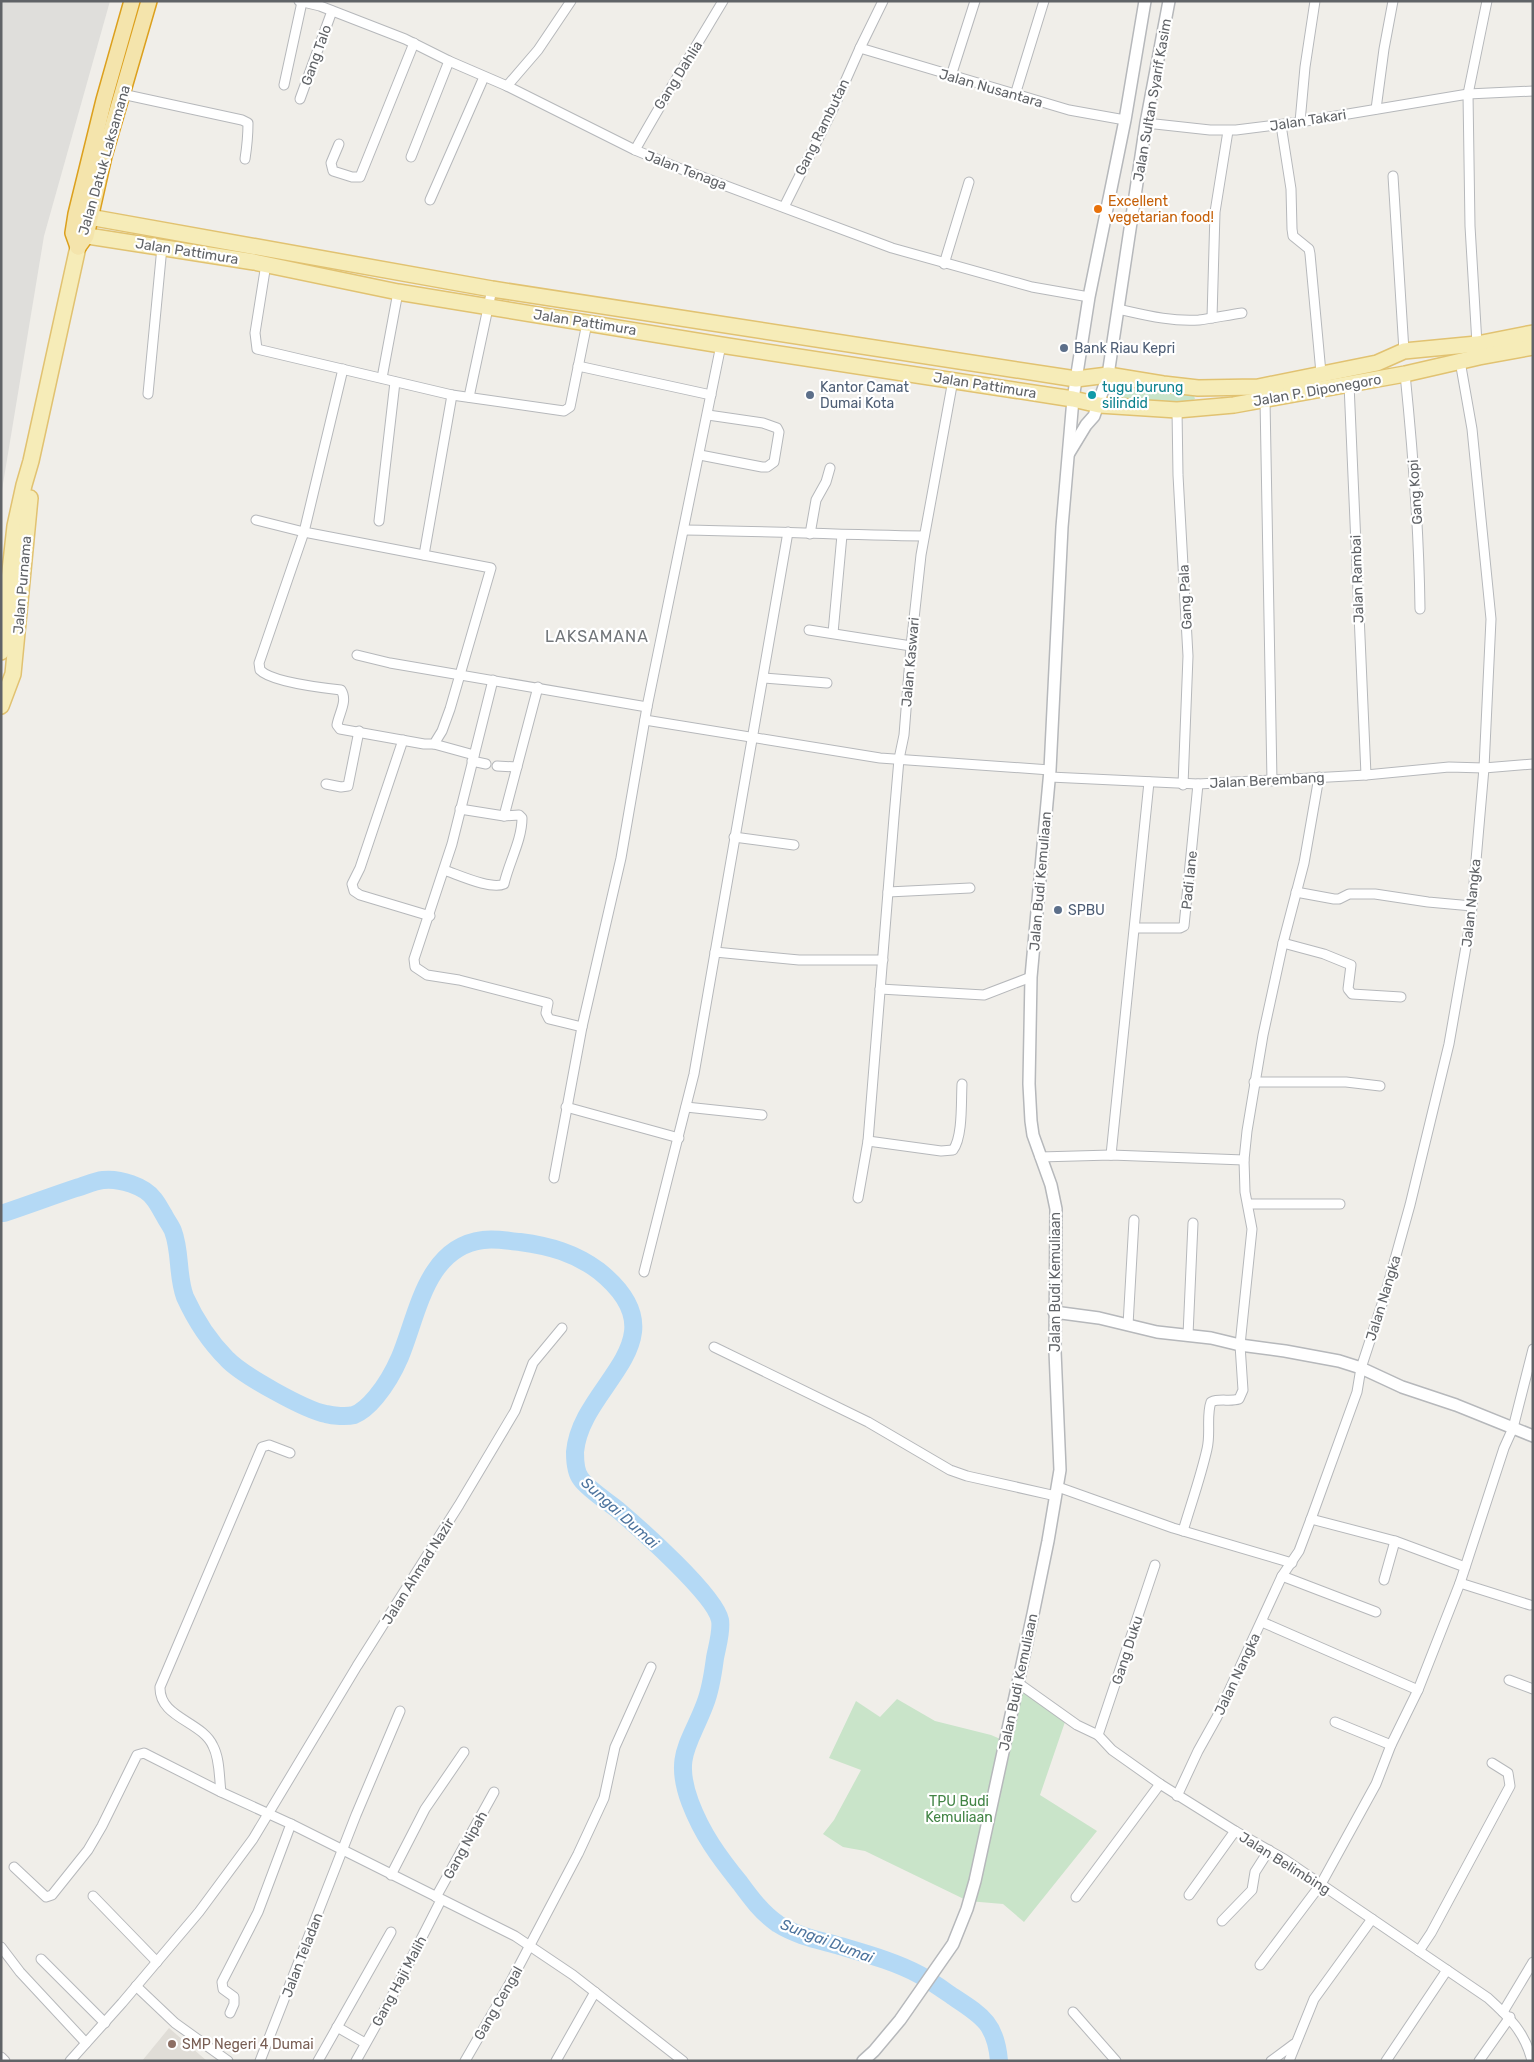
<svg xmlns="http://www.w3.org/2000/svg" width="1534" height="2062" font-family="Rubik,sans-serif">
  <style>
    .industrial { fill: #dfdedb }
    .education { fill: #e0ddd7 }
    .green { fill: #c9e4c9 }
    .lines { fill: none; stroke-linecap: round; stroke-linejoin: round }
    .river { stroke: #b4d9f5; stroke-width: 18 }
    .minor-casing { stroke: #b6b8bb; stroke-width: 11 }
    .tertiary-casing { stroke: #b6b8bb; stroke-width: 14 }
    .primary-casing { stroke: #e1c271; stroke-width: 18 }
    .trunk-casing { stroke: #dca01d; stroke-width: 18 }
    .minor { stroke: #fff; stroke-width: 9 }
    .tertiary { stroke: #fff; stroke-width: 11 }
    .primary { stroke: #f6ecb8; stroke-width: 15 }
    .trunk { stroke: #f4e4ac; stroke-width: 15 }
    .food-dot { fill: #e8710a; stroke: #fff; stroke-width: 2 }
    .service-dot { fill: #5c6f8a; stroke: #fff; stroke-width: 2 }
    .culture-dot { fill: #0f9aa8; stroke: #fff; stroke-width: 2 }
    .education-dot { fill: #8d6e63; stroke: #fff; stroke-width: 2 }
    .labels { text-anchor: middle; stroke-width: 4.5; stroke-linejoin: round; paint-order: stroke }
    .street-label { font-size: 14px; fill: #606367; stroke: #fff }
    .food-label { font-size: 14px; fill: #c56008; stroke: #fff; text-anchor: start }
    .service-label { font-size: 14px; fill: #4e5e75; stroke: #fff; text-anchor: start }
    .culture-label { font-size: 14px; fill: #0d838f; stroke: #fff; text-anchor: start }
    .park-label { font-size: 14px; fill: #428445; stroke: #fff }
    .education-label { font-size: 14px; fill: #785e54; stroke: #fff; text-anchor: start }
    .water-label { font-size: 15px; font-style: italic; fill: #4d749e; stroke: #fff }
    .quarter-label { font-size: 16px; letter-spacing: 1px; fill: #717579; stroke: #fff }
  </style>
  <rect width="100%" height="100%" fill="#f0eee9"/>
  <polygon class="industrial" points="1,1 110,1 44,236 1,496"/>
  <polygon class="education" points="169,2028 207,2061 142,2061"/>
  <g class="green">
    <polygon points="1120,389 1178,390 1193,392 1195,399 1185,404 1118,406"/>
    <polygon points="1017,1689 1066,1719 1040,1795 1097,1831 1024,1922 1003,1904 968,1901 865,1851 843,1847 823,1834 834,1820 861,1770 829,1758 856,1701 880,1717 897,1699 935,1721 991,1735 1005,1741"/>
  </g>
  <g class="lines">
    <path class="river" d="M1,1213H4C28,1205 52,1196 76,1188C84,1186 94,1181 103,1180C119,1178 145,1186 154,1199C158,1204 161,1210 164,1215C167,1221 171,1226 173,1231C181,1252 177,1276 185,1297C195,1319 210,1342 227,1359C242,1375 305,1410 326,1414C333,1416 347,1417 354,1415C362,1412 371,1403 376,1397C386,1385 394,1371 400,1357C418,1314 426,1247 483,1240C495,1238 508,1241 520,1242C550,1246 575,1253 599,1271C686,1341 581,1383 575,1452C575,1460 576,1473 581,1479C588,1489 608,1502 618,1510C639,1528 715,1595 720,1620C722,1631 717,1647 715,1658C713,1673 711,1689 705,1704C690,1744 673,1756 690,1802C702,1834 719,1857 740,1883C751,1898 762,1913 778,1924C797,1936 819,1940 840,1946C867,1954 896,1962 920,1975C931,1981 942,1989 952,1996C981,2015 996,2023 999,2061"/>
    <g class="minor-casing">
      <g id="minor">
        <polyline points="299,1 320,6 405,39 449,61 507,86 635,150 681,169 892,248 1032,287 1089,297"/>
        <polyline points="860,48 1069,110 1125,120"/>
        <polyline points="951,76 975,1"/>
        <polyline points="284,85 302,2"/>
        <polyline points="507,86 538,50 571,1"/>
        <path d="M122,94L242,120L248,123C248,136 247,146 245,159"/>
        <polyline points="1015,95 1044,1"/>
        <polyline points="300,99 332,11"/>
        <polyline points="1376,109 1384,49 1393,1"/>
        <polyline points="1300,122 1305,67 1315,1"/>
        <polyline points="1146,123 1210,130 1236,130 1300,122 1468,94 1533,91"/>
        <polyline points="1281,125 1291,189 1292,229 1293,236 1309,249 1310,254 1321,373"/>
        <polyline points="339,144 331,163 333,171 352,177 360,177 414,43"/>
        <path d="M635,150C663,100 693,51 723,1"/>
        <polyline points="411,157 449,61"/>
        <polyline points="1393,176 1404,351"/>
        <polyline points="430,200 484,77"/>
        <polyline points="784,207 833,109 860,48 883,1"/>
        <polyline points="266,264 255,333 257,349 452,395 564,411 570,407 587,323"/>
        <polyline points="944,264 969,182"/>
        <path d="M1118,309C1145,315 1172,322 1199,320C1214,318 1228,315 1242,313"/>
        <polyline points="1212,318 1215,212 1228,131"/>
        <polyline points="1477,344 1470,226 1468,94 1487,1"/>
        <polyline points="578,366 711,395"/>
        <path d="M1405,374C1413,452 1419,531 1420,609"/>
        <polyline points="382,378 398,292"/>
        <polyline points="1349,384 1366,775"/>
        <polyline points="148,394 162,247"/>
        <polyline points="469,397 492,289"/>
        <polyline points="1265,400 1272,781"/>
        <polyline points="1177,410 1178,475 1188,656 1183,785"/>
        <polyline points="700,455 762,467 767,467 774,462 779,432 777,428 763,423 708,415"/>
        <path d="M256,520L304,532L491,568L450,709L442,731L434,744H424L340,729L337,725C339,713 348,701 341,690C323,688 271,682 260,670L259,663L304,532L343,369"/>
        <polyline points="379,521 395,382"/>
        <path d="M684,530C764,531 844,535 924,536"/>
        <polyline points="810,534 816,500 826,482 830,468"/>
        <polyline points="424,555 452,395"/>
        <polyline points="809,630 911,646"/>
        <polyline points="833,633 842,535"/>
        <polyline points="357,655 390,663 647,707"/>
        <polyline points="764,678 827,683"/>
        <polyline points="493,680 452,844 414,959 415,967 427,975 459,980 548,1003 546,1013 549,1019 582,1027"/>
        <polyline points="645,720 880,758 1050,770"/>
        <polyline points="403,740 360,868 352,884 354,891 360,895 430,916"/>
        <polyline points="434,744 474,755"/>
        <polyline points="472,761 486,764"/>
        <polyline points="497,766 517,767"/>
        <polyline points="1050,777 1198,784 1366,775 1449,767 1484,768 1533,764"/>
        <polyline points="326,784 341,787 348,786 359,731"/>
        <polyline points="504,816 538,687"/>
        <polyline points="734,837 794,845"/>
        <path d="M444,870C459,875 491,890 504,884C509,862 522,840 522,818L519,815L504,816L460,809"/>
        <polyline points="888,892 970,888"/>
        <polyline points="1296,892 1334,899 1339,899 1349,894 1375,894 1428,902 1472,906"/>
        <polyline points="1135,928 1180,928 1184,926 1198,784"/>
        <polyline points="1283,943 1324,954 1351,965 1348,989 1352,994 1401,997"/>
        <polyline points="715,952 799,960 883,960"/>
        <polyline points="880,989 984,995 1031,977"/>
        <polyline points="1254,1082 1346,1082 1380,1086"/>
        <polyline points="566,1107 679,1138"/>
        <polyline points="686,1107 762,1115"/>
        <path d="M868,1141L941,1151L953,1150C963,1137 961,1101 962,1084"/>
        <polyline points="1111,1155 1149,782"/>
        <polyline points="1040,1157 1111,1155 1244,1160"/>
        <polyline points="554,1178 582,1027 621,858 647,707 721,345"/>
        <polyline points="858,1198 868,1141 894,817 899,759 904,735 911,646 921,555 953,380"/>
        <polyline points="1248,1204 1340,1204"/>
        <polyline points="644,1272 694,1074 788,532"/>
        <polyline points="1128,1325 1134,1220"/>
        <polyline points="1188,1335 1193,1223"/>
        <polyline points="714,1347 868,1422 950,1470 967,1476 1056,1496"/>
        <polyline points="1058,1487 1173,1528 1292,1563"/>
        <polyline points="1311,1519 1395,1541 1465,1567"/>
        <path d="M1183,1531C1191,1504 1201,1476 1207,1449C1211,1433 1206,1416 1211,1402C1220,1398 1230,1402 1239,1399L1243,1390L1240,1345L1252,1229L1245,1192L1244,1160L1247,1131L1263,1035L1283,943L1304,863L1319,777"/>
        <polyline points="1282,1576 1376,1612"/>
        <polyline points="1384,1580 1395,1541"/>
        <polyline points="1460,1583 1530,1605"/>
        <polyline points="1262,1622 1418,1690"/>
        <polyline points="1509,1680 1533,1689"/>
        <path d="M1018,1683L1077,1725L1098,1735L1112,1750L1160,1784L1235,1831L1284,1859L1488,1998C1509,2017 1525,2032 1532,2061"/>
        <polyline points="1335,1722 1391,1745"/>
        <polyline points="1098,1735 1155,1565"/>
        <path d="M221,1792C219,1777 220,1759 213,1746C202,1721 159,1718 160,1687L262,1447L269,1445L290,1453"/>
        <polyline points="1177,1796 1198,1751 1217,1717 1282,1576 1299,1551 1311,1519 1357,1392 1361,1368 1385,1295 1410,1205 1449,1044 1471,918 1484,768 1491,619 1472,429 1460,361"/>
        <polyline points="14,1867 46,1897 52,1895 88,1850 102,1826 137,1755 144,1753 221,1792 291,1824 515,1936 573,1975 683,2061"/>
        <polyline points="391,1875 425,1809 464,1752"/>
        <polyline points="1189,1895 1235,1831"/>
        <polyline points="93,1896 157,1962"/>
        <polyline points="436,1897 494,1792"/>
        <polyline points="1076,1897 1160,1784"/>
        <polyline points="1222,1921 1252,1890 1255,1872 1269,1850"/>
        <polyline points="1,1947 20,1972 86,2043"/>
        <polyline points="1419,1951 1431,1933 1510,1786 1508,1773 1492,1763"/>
        <polyline points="41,1959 105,2023"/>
        <polyline points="1260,1965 1321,1884 1376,1784 1391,1745 1418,1690 1460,1583 1504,1448 1513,1428 1533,1349"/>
        <polyline points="136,1986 175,2023 228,2061"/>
        <polyline points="1073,2012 1116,2061"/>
        <polyline points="1503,2012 1533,1962"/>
        <polyline points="230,2013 234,2004 234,1997 223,1989 222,1982 258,1912 291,1824"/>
        <polyline points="337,2027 365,2043"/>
        <polyline points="1,2057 5,2061"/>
        <polyline points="70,2061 122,2003 199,1912 253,1839 357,1666 459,1505 515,1411 533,1363 562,1328"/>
        <polyline points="260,2061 356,1815 400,1711"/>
        <polyline points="318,2061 391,1932"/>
        <polyline points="356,2061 389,2002 441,1900"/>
        <polyline points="465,2061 510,1983 578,1854 604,1798 615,1747 651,1667"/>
        <polyline points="556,2061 595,1992"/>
        <polyline points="1271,2061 1294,2044"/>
        <polyline points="1289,2061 1314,1999 1372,1919"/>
        <polyline points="1386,2061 1447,1970"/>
        <polyline points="1479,2061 1510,2017"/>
      </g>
    </g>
    <g class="tertiary-casing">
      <g id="tertiary">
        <polyline points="1069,453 1086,425 1094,416 1108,375 1146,123 1169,1"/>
        <polyline points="1054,1312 1099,1318 1157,1332 1211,1338 1240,1345 1285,1351 1339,1361 1361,1368 1402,1387 1456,1405 1533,1436"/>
        <polyline points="863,2061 874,2051 900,2020 953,1944 967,1909 975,1881 1033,1614 1048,1541 1060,1470 1055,1351 1056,1209 1051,1185 1033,1135 1031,1121 1029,1084 1031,977 1050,770 1062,527 1073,399 1089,297 1125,120 1145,1"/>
      </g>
    </g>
    <g class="primary-casing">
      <g id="primary">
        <polyline points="78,215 492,289 1076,379 1108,375 1163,384 1198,388 1258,387 1377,363 1404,351 1477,344 1533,333"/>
        <polyline points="75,234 254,262 398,292 721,345 1073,399 1099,405 1177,410 1234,405 1405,374 1479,357 1533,347"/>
        <polyline points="1,652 15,526 24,485 31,461 78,247"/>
        <polyline points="1,706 13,674 30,498"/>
      </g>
    </g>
    <g class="trunk-casing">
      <g id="trunk">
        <polyline points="78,247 86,236 104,156 149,1"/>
        <polyline points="78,247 73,233 76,214 104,100 132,1"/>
      </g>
    </g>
    <use href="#minor" class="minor"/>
    <use href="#tertiary" class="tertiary"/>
    <use href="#primary" class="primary"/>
    <use href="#trunk" class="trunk"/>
  </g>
  <circle class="food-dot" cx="1098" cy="209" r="5"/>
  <g class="service-dot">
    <circle cx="1064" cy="348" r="5"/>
    <circle cx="810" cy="395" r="5"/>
    <circle cx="1058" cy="910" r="5"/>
  </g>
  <circle class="culture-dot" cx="1092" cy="395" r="5"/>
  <circle class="education-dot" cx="172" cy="2044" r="5"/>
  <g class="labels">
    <g class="street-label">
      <text transform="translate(316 55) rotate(-70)" y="5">Gang Talo</text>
      <text transform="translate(678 75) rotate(-58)" y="5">Gang Dahlia</text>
      <text transform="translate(991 88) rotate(16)" y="5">Jalan Nusantara</text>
      <text transform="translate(1152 100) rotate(-80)" y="5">Jalan Sultan Syarif Kasim</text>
      <text transform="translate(1308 120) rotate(-9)" y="5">Jalan Takari</text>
      <text transform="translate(822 127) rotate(-64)" y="5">Gang Rambutan</text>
      <text transform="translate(104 160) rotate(-74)" y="5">Jalan Datuk Laksamana</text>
      <text transform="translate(686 170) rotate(21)" y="5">Jalan Tenaga</text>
      <text transform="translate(187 251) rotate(9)" y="5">Jalan Pattimura</text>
      <text transform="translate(585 322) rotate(9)" y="5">Jalan Pattimura</text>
      <text transform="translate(985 385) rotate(9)" y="5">Jalan Pattimura</text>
      <text transform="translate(1317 390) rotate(-10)" y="5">Jalan P. Diponegoro</text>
      <text transform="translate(1415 492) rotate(-94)" y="5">Gang Kopi</text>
      <text transform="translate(1357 579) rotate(-92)" y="5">Jalan Rambai</text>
      <text transform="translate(22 585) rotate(-85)" y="5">Jalan Purnama</text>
      <text transform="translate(1185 597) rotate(-93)" y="5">Gang Pala</text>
      <text transform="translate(910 662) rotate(-85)" y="5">Jalan Kaswari</text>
      <text transform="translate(1267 780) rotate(-3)" y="5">Jalan Berembang</text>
      <text transform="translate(1189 880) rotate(-84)" y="5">Padi lane</text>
      <text transform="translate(1040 881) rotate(-85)" y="5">Jalan Budi Kemuliaan</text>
      <text transform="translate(1471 903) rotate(-84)" y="5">Jalan Nangka</text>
      <text transform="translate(1055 1282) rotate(-90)" y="5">Jalan Budi Kemuliaan</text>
      <text transform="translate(1383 1298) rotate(-73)" y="5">Jalan Nangka</text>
      <text transform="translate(418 1571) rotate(-58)" y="5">Jalan Ahmad Nazir</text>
      <text transform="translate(1127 1650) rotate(-72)" y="5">Gang Duku</text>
      <text transform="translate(1237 1674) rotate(-65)" y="5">Jalan Nangka</text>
      <text transform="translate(1018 1682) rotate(-78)" y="5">Jalan Budi Kemuliaan</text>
      <text transform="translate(465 1845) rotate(-61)" y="5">Gang Nipah</text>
      <text transform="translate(1285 1863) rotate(32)" y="5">Jalan Belimbing</text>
      <text transform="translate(302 1955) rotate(-69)" y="5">Jalan Teladan</text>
      <text transform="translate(399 1981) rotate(-62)" y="5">Gang Haji Malih</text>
      <text transform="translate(498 2003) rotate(-60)" y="5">Gang Cengal</text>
    </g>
    <g class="food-label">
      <text x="1108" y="206">Excellent<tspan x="1108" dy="16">vegetarian food!</tspan></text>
    </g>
    <g class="service-label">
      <text x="1074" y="353">Bank Riau Kepri</text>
      <text x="820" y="392">Kantor Camat<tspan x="820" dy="16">Dumai Kota</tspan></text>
      <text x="1068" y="915">SPBU</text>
    </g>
    <g class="culture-label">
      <text x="1102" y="392">tugu burung<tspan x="1102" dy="16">silindid</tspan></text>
    </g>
    <g class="park-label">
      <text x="959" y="1806">TPU Budi<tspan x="959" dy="16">Kemuliaan</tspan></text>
    </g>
    <g class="education-label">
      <text x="182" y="2049">SMP Negeri 4 Dumai</text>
    </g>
    <g class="water-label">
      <text transform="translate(620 1513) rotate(42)" y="5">Sungai Dumai</text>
      <text transform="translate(827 1941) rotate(21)" y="5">Sungai Dumai</text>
    </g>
    <g class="quarter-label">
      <text x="597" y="642">LAKSAMANA</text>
    </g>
  </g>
  <rect width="1534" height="2062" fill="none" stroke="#606367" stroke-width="5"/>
</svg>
